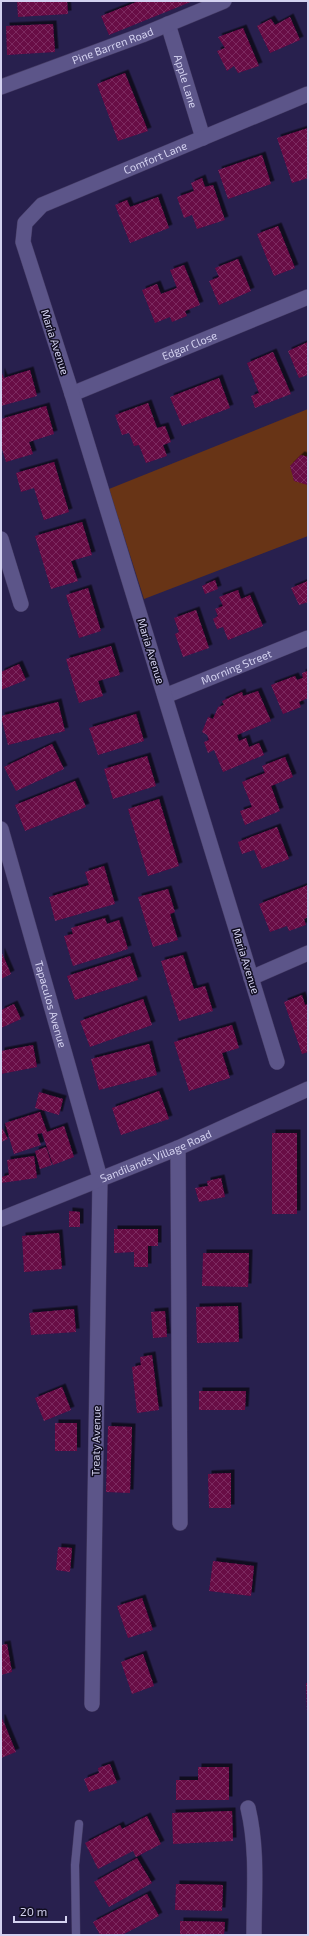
<svg xmlns="http://www.w3.org/2000/svg" width="309" height="1936" font-family="'Exo 2',sans-serif">
  <style>
    .green { fill: #683416 }
    .building { fill: url(#building-cross-hatch); filter: url(#shadow) }
    .lines { fill: none; stroke-linecap: round; stroke-linejoin: round }
    .lane-casing { stroke: #443b64; stroke-width: 9 }
    .street-casing { stroke: #443b64; stroke-width: 16 }
    .lane { stroke: #5c5589; stroke-width: 8 }
    .street { stroke: #5c5589; stroke-width: 15 }
    .labels { text-anchor: middle; stroke-width: 3; stroke-linejoin: round; paint-order: stroke }
    .street-label { font-size: 11px; fill: #d4d2f0; stroke: #110e22 }
  </style>
  <defs>
    <pattern id="building-cross-hatch" width="8" height="8" patternUnits="userSpaceOnUse"><rect width="8" height="8" fill="#670945"/><path d="M0 0l8 8M0 8l8-8" fill="none" stroke="#7c2c60"/></pattern>
    <filter id="shadow"><feDropShadow dx="3.5" dy="-3.5" stdDeviation="0" flood-color="#0009"/></filter>
  </defs>
  <rect width="100%" height="100%" fill="#28204e"/>
  <polygon class="green" points="308,409 308,536 144,599 109,489"/>
  <g class="building">
    <polygon points="17,1 67,1 68,14 18,17"/>
    <polygon points="139,1 193,1 109,35 101,16"/>
    <polygon points="290,17 300,40 270,53 257,26 271,19 275,25"/>
    <polygon points="53,24 55,52 7,55 6,26"/>
    <polygon points="243,28 259,66 238,73 234,66 227,71 217,51 225,48 218,37"/>
    <polygon points="125,73 148,131 118,141 97,84"/>
    <polygon points="308,128 308,178 292,183 277,138"/>
    <polygon points="262,155 271,184 228,199 218,170"/>
    <polygon points="202,178 205,187 213,185 225,220 197,229 192,215 184,218 177,197 194,191 191,183"/>
    <polygon points="158,197 169,228 130,243 115,205 127,200 130,207"/>
    <polygon points="278,226 295,268 274,276 257,234"/>
    <polygon points="238,259 251,291 219,305 209,281 219,277 215,268"/>
    <polygon points="184,265 200,305 185,311 187,316 172,322 170,317 155,323 142,290 157,284 161,294 177,288 170,270"/>
    <polygon points="308,342 308,375 299,378 288,351"/>
    <polygon points="273,352 291,394 255,408 251,396 259,393 247,363"/>
    <polygon points="30,370 37,396 1,406 1,371 4,378"/>
    <polygon points="219,378 230,408 182,426 170,397"/>
    <polygon points="148,403 157,428 165,426 171,442 163,445 167,456 146,463 139,445 134,446 129,433 122,435 115,415"/>
    <polygon points="46,406 54,434 29,442 33,454 6,462 1,446 1,419"/>
    <polygon points="301,455 308,457 308,485 294,481 290,466"/>
    <polygon points="54,462 69,512 44,520 34,488 21,492 16,473"/>
    <polygon points="82,522 92,555 71,561 78,581 51,589 35,536"/>
    <polygon points="215,580 218,589 205,594 202,586"/>
    <polygon points="308,581 308,602 299,605 291,588"/>
    <polygon points="88,588 101,631 79,638 66,595"/>
    <polygon points="238,590 241,599 250,595 263,626 228,640 223,627 217,629 213,619 218,616 215,609 223,606 219,597"/>
    <polygon points="196,610 209,648 183,657 175,634 179,632 174,618"/>
    <polygon points="111,646 120,675 98,681 103,696 79,703 66,659"/>
    <polygon points="19,664 26,680 1,690 1,672"/>
    <polygon points="308,671 308,698 299,702 301,707 283,714 271,685 295,676 297,680 303,678 302,673"/>
    <polygon points="258,691 271,721 237,735 239,741 246,738 249,747 259,743 264,755 223,772 214,750 208,753 204,742 209,740 207,735 202,732 208,717 213,719 218,707 224,705 222,701 242,692 243,696"/>
    <polygon points="58,702 65,731 8,745 1,716"/>
    <polygon points="136,714 144,741 98,755 89,728"/>
    <polygon points="52,744 64,769 16,791 4,767"/>
    <polygon points="147,756 156,786 113,799 104,769"/>
    <polygon points="285,757 293,777 271,786 280,811 245,825 240,811 252,807 242,782 265,773 262,766"/>
    <polygon points="75,781 86,807 25,831 15,805"/>
    <polygon points="159,799 179,866 148,876 128,809"/>
    <polygon points="277,827 289,859 262,869 254,850 242,854 238,842"/>
    <polygon points="104,866 115,904 55,921 49,897 89,885 85,872"/>
    <polygon points="308,885 308,917 304,919 306,925 289,931 287,926 270,932 259,904"/>
    <polygon points="168,889 175,912 170,914 178,940 153,947 138,897"/>
    <polygon points="105,918 107,924 119,920 128,949 73,966 64,936 73,934 71,928"/>
    <polygon points="1,951 11,974 1,979"/>
    <polygon points="183,955 194,989 205,986 213,1011 179,1021 161,961"/>
    <polygon points="130,956 138,980 75,1000 67,976"/>
    <polygon points="302,995 305,1005 308,1004 308,1052 302,1054 284,1002"/>
    <polygon points="143,999 152,1025 90,1047 80,1021"/>
    <polygon points="14,1004 21,1019 1,1028 1,1010"/>
    <polygon points="232,1025 239,1048 222,1053 230,1078 189,1091 174,1042"/>
    <polygon points="149,1044 157,1075 99,1090 91,1059"/>
    <polygon points="33,1045 37,1067 1,1074 1,1051"/>
    <polygon points="159,1091 169,1119 121,1135 112,1108"/>
    <polygon points="39,1092 63,1099 59,1115 35,1108"/>
    <polygon points="40,1112 47,1132 64,1126 74,1157 53,1165 42,1133 37,1134 41,1145 14,1154 5,1123"/>
    <polygon points="1,1126 8,1139 1,1142"/>
    <rect x="272" y="1133" width="25" height="81"/>
    <polygon points="46,1147 52,1165 40,1169 35,1151"/>
    <polygon points="34,1156 37,1178 1,1183 1,1177 9,1175 7,1160"/>
    <polygon points="221,1178 225,1197 199,1202 195,1188 208,1186 207,1181"/>
    <polygon points="69,1211 80,1212 80,1227 69,1227"/>
    <polygon points="114,1229 158,1229 158,1246 148,1246 148,1267 134,1267 134,1252 114,1253"/>
    <polygon points="59,1233 62,1269 24,1272 22,1236"/>
    <polygon points="203,1253 249,1253 248,1287 202,1286"/>
    <polygon points="238,1306 239,1342 197,1343 196,1307"/>
    <polygon points="74,1309 76,1332 31,1335 29,1313"/>
    <polygon points="165,1311 167,1337 153,1338 151,1312"/>
    <polygon points="152,1355 159,1410 137,1413 132,1367 141,1365 140,1357"/>
    <polygon points="62,1387 71,1410 44,1421 35,1398"/>
    <polygon points="199,1391 246,1391 245,1410 199,1410"/>
    <rect x="55" y="1423" width="22" height="28"/>
    <polygon points="108,1426 132,1427 130,1493 106,1492"/>
    <polygon points="231,1473 231,1508 209,1508 208,1474"/>
    <polygon points="58,1547 72,1548 70,1572 56,1570"/>
    <polygon points="213,1561 254,1566 251,1596 209,1591"/>
    <polygon points="142,1598 153,1630 128,1638 117,1606"/>
    <polygon points="7,1644 12,1672 1,1675 1,1645"/>
    <polygon points="143,1654 154,1686 132,1694 121,1662"/>
    <polygon points="306,1683 308,1683 308,1714 307,1714"/>
    <polygon points="1,1718 2,1718 16,1752 1,1758"/>
    <polygon points="110,1764 117,1783 89,1792 84,1779 99,1773 98,1768"/>
    <polygon points="198,1767 229,1767 229,1800 176,1800 176,1780 198,1780"/>
    <polygon points="232,1811 233,1841 173,1844 172,1813"/>
    <polygon points="147,1816 161,1844 136,1857 133,1851 98,1869 85,1843 120,1825 122,1829"/>
    <polygon points="137,1858 152,1883 109,1907 94,1882"/>
    <polygon points="176,1884 223,1885 222,1911 175,1910"/>
    <polygon points="147,1894 159,1916 122,1935 100,1935 93,1922"/>
    <polygon points="180,1921 225,1922 224,1935 180,1935"/>
  </g>
  <g class="lines">
    <g class="lane-casing">
      <polyline id="lane" points="76,1935 75,1865 79,1824"/>
    </g>
    <g class="street-casing">
      <g id="street">
        <path id="s1" d="M168,24L203,138"/>
        <path id="s2" d="M1,87L142,35L224,1"/>
        <path id="s3" d="M72,394L308,297"/>
        <polyline points="1,539 21,604"/>
        <path id="s4" d="M165,696L308,638"/>
        <path id="s5" d="M1,829L100,1178L92,1704"/>
        <polyline points="251,978 308,953"/>
        <path id="s6" d="M277,1062L72,394L23,242L25,223L42,205L308,94"/>
        <polyline points="178,1148 180,1523"/>
        <path id="s7" d="M1,1219L178,1148L308,1089"/>
        <path d="M248,1808C258,1850 254,1892 254,1935"/>
      </g>
    </g>
    <use href="#lane" class="lane"/>
    <use href="#street" class="street"/>
  </g>
  <g class="labels">
    <g class="street-label">
      <text dy="4" stroke="none"><textPath href="#s2" startOffset="119">Pine Barren Road</textPath></text>
      <text dy="4" stroke="none"><textPath href="#s1" startOffset="60">Apple Lane</textPath></text>
      <text dy="4" stroke="none"><textPath href="#s6" startOffset="1025">Comfort Lane</textPath></text>
      <text transform="translate(55 342) rotate(72)" y="4">Maria Avenue</text>
      <text dy="4" stroke="none"><textPath href="#s3" startOffset="127">Edgar Close</textPath></text>
      <text transform="translate(151 651) rotate(73)" y="4">Maria Avenue</text>
      <text dy="4" stroke="none"><textPath href="#s4" startOffset="77">Morning Street</textPath></text>
      <text transform="translate(246 961) rotate(73)" y="4">Maria Avenue</text>
      <text dy="4" stroke="none"><textPath href="#s5" startOffset="182">Tapaculos Avenue</textPath></text>
      <text dy="4" stroke="none"><textPath href="#s7" startOffset="167">Sandilands Village Road</textPath></text>
      <text transform="translate(96 1441) rotate(-89)" y="4">Treaty Avenue</text>
    </g>
  </g>
  <rect width="309" height="1936" fill="none" stroke="#d4d2f0" stroke-width="4"/>
  <path d="M14 1916v6h52v-6" fill="none" stroke="#d4d2f0" stroke-width="2"/>
  <text x="20" y="1916" font-size="12" fill="#d4d2f0" stroke="#110e22" stroke-width="3" paint-order="stroke">20 m</text>
</svg>
